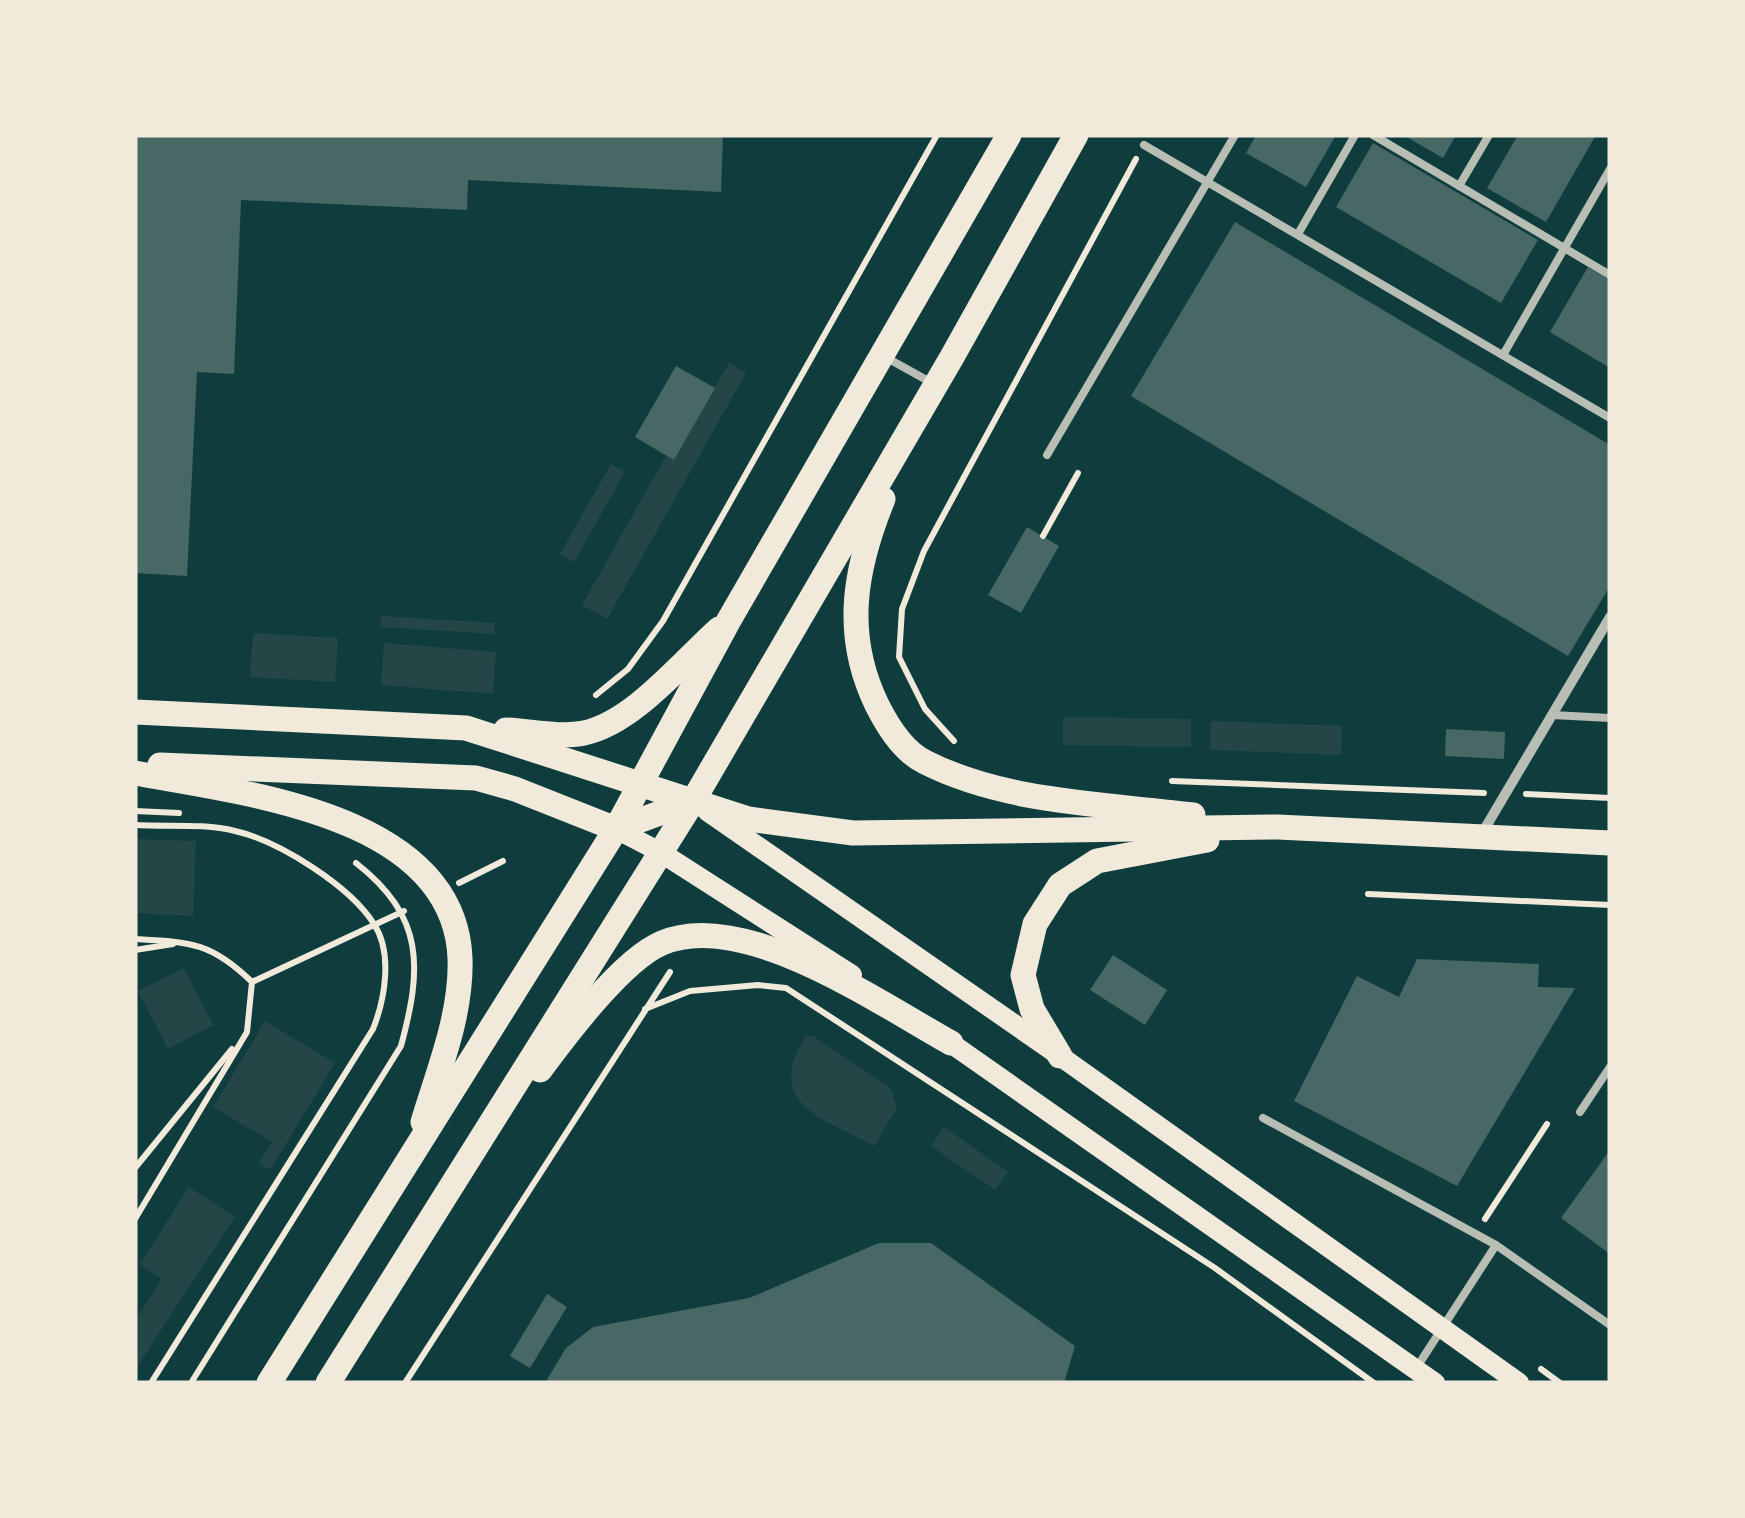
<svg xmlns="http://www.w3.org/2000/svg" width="1745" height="1518" font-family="Arial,sans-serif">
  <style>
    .green { fill: #244646 }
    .building { fill: #486865 }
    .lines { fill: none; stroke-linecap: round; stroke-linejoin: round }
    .path { stroke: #f1e9da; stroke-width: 6 }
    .service { stroke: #b8beb3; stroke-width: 8 }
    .minor { stroke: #b8beb3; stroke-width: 10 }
    .secondary { stroke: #f1e9da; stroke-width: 20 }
    .primary { stroke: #f1e9da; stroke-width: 25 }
  </style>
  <rect width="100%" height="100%" fill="#0f3d3e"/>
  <g class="green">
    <polygon points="729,363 746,373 607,619 582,605 666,456 674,459"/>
    <polygon points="611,464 625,472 574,562 560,554"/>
    <polygon points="381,616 495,623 494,634 380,627"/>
    <polygon points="253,633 338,638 335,682 250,677"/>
    <polygon points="384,643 496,652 493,694 381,685"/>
    <polygon points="1063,717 1191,719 1191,747 1063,745"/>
    <polygon points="1211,721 1342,726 1341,755 1210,750"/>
    <polygon points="135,839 196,841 193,916 135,913"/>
    <polygon points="184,968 213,1025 168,1049 138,991"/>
    <polygon points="265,1021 335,1063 270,1170 259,1163 272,1142 213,1107"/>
    <path d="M806,1036H813L891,1088L897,1108L874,1146C825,1119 762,1104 806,1036Z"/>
    <polygon points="944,1127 1008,1172 995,1190 931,1146"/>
    <polygon points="189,1187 235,1217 135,1370 135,1320 162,1279 140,1264"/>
  </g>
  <g class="building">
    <polygon points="135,135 723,135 721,192 468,180 467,210 241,200 234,374 197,372 187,576 135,573"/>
    <polygon points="1256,135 1336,135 1306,187 1246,153"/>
    <polygon points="1403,135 1456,135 1443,158"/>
    <polygon points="1518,135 1596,135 1546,222 1487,188"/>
    <polygon points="1373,143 1538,240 1501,303 1336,207"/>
    <polygon points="1235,222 1610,445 1610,586 1568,656 1131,396"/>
    <polygon points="1588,267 1610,280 1610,368 1550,332"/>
    <polygon points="676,366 715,388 674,460 635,437"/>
    <polygon points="1027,527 1059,546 1021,613 988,595"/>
    <polygon points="1446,729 1505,732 1504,759 1445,756"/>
    <polygon points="1113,955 1167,990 1145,1025 1090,990"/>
    <polygon points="1417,959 1539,964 1538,987 1575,988 1457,1186 1294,1101 1357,976 1399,997"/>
    <polygon points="1610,1150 1610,1254 1561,1218"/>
    <polygon points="879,1243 931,1243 1075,1346 1064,1383 545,1383 566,1348 593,1327 749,1298"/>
    <polygon points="547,1294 567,1307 530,1368 510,1356"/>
  </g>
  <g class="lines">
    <g class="path">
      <polyline points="1043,536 1078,473"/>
      <polyline points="596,695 628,669 663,621 937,135"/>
      <polyline points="954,741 925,709 899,657 902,609 924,551 1136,159"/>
      <polyline points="1172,781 1484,793"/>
      <polyline points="1526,794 1610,798"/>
      <polyline points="135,811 179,813"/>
      <path d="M135,825C167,827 204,823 235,831C279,841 350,886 374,924C393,953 385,999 373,1029L151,1383"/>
      <polyline points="459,883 503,861"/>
      <polyline points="1368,894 1610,905"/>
      <path d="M135,939C190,942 211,942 252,982L247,1032L135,1219"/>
      <polyline points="135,950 173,944"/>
      <polyline points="252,982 404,911"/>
      <polyline points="645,1009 690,991 758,985 786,988 1215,1268 1374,1383"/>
      <polyline points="135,1168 232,1049"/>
      <polyline points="1485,1219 1547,1124"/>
      <polyline points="1541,1369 1560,1383"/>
      <path d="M191,1383L401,1046C422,968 425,917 356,863"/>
      <polyline points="405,1383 670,972"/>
    </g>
    <g class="service">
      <polyline points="1373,135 1610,275"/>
      <polyline points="1144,145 1610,418"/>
      <polyline points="1459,186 1489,135"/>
      <polyline points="1298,234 1355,135"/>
      <polyline points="1503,355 1610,169"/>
      <polyline points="887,358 932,383"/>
      <polyline points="1047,455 1235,135"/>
      <polyline points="1552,715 1610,718"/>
      <polyline points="1580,1112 1610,1067"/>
      <polyline points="1263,1118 1496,1245 1610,1325"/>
      <polyline points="1417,1367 1496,1245"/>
    </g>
    <polyline class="minor" points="1481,835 1610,617"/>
    <g class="secondary">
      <polyline points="707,811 1060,1056 1519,1383"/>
      <polyline points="616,829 660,852 852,975"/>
      <polyline points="942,1037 1435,1383"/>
    </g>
    <g class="primary">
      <path d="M883,499C854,570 843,635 877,705C887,725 904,752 925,762C1005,803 1106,804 1193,815"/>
      <polyline points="135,712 466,728 748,819 853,833 1278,827 1610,843"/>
      <path d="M506,730C530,731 561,738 584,733C633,723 682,662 719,629"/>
      <polyline points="160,765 476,778 515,789 616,829"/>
      <path d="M135,773C242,793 454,814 460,958C462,1014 439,1069 423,1122"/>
      <polyline points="616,829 693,801"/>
      <polyline points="1060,1056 1032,1009 1023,975 1035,924 1060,885 1097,861 1207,840"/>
      <path d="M540,1070C566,1035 622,960 662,943C743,908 879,1003 951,1043"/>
      <polyline points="269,1383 616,829 729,620 1009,135"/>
      <polyline points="328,1383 693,801 952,357 1076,135"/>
    </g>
  </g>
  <rect width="1745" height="1518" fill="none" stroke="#f1e9da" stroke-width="275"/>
</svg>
